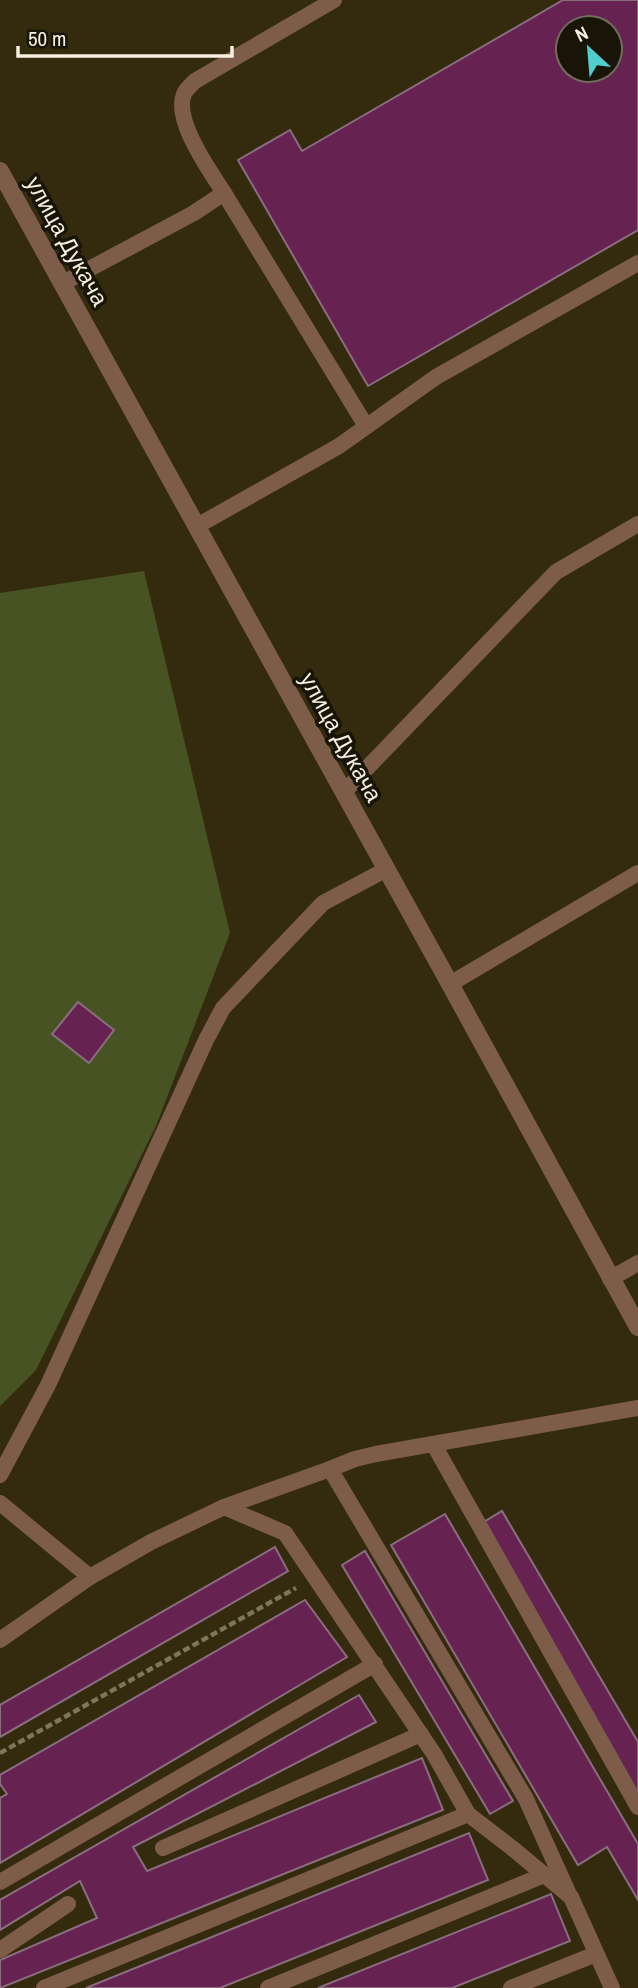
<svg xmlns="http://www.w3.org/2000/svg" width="638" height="1988" font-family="'Archivo Narrow',sans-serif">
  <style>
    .green { fill: #475323 }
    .building { fill: #662352; stroke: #8a6d7f; stroke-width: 2; fill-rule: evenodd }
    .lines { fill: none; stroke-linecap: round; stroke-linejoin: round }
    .path { stroke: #7d755d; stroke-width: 4.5; stroke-dasharray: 7 3.5; stroke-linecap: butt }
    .lane { stroke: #7d5d4a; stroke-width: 16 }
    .street { stroke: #7d5d4a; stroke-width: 18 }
    .labels { text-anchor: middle; stroke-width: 7; stroke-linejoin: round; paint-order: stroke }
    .street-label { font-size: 23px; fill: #f5f0df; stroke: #181408 }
  </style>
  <rect width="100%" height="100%" fill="#342b0f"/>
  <polygon class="green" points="144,571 230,933 156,1126 36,1370 0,1406 0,593"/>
  <g class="building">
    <path d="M563,0H638V230L368,386L238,160L290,130L302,151ZM568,28H610V70H568Z"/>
    <polygon points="78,1002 114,1030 89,1063 52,1034"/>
    <polygon points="502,1511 638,1742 638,1800 477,1526"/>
    <polygon points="445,1514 638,1844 638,1900 607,1847 578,1865 391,1545"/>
    <polygon points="275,1547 288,1571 0,1737 0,1705"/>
    <polygon points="365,1551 513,1801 490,1814 342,1565"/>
    <polygon points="305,1600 347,1657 0,1863 0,1798 7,1794 0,1784 0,1775"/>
    <polygon points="359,1695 376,1722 133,1847 147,1871 422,1758 443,1810 0,1988 0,1960 97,1918 80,1881 0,1930 0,1900"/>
    <polygon points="469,1833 488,1880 220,1988 86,1988"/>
    <polygon points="551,1894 570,1941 452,1988 318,1988"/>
  </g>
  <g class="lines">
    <polyline class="path" points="0,1753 296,1588"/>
    <g class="lane">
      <polyline points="224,193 366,426"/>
      <path d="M63,283L194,213L224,193C210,171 173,120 184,94C186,89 192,84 195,81L334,0"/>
      <polyline points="197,526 339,446 436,377 638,263"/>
      <polyline points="344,792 556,572 638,524"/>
      <polyline points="450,984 638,873"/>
      <polyline points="610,1279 638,1263"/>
      <polyline points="434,1445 638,1807"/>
      <polyline points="0,1475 48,1385 206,1040 223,1008 323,903 387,869"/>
      <polyline points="0,1503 90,1577 151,1542 224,1507 285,1533 434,1754 468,1814 512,1848 571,1897 612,1988"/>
      <polyline points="224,1507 330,1469"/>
      <polyline points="0,1640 90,1577"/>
      <polyline points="163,1848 421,1734"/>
      <polyline points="0,1882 375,1664"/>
      <polyline points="568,1892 526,1799 330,1469 355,1459 376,1454 638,1408"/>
      <polyline points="0,1950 68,1904"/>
      <polyline points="44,1988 468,1814"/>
      <polyline points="268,1988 544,1875"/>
      <polyline points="511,1988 596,1954"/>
    </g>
    <polyline class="street" points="0,171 450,984 638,1327"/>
  </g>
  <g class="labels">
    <g class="street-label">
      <text transform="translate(67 241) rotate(61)" y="8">улица Дукача</text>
      <text transform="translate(341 737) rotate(61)" y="8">улица Дукача</text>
    </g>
  </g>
  <g transform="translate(589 49) rotate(334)"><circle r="33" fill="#181408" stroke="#706c5e" stroke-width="2"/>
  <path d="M0-5L12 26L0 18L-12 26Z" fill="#52cdcd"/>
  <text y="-10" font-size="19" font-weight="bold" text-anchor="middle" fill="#f5f0df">N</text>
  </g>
  <path d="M18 46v10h214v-10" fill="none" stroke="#f5f0df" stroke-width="3.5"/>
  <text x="28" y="46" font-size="21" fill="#f5f0df" stroke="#181408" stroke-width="5" paint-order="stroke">50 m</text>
</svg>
